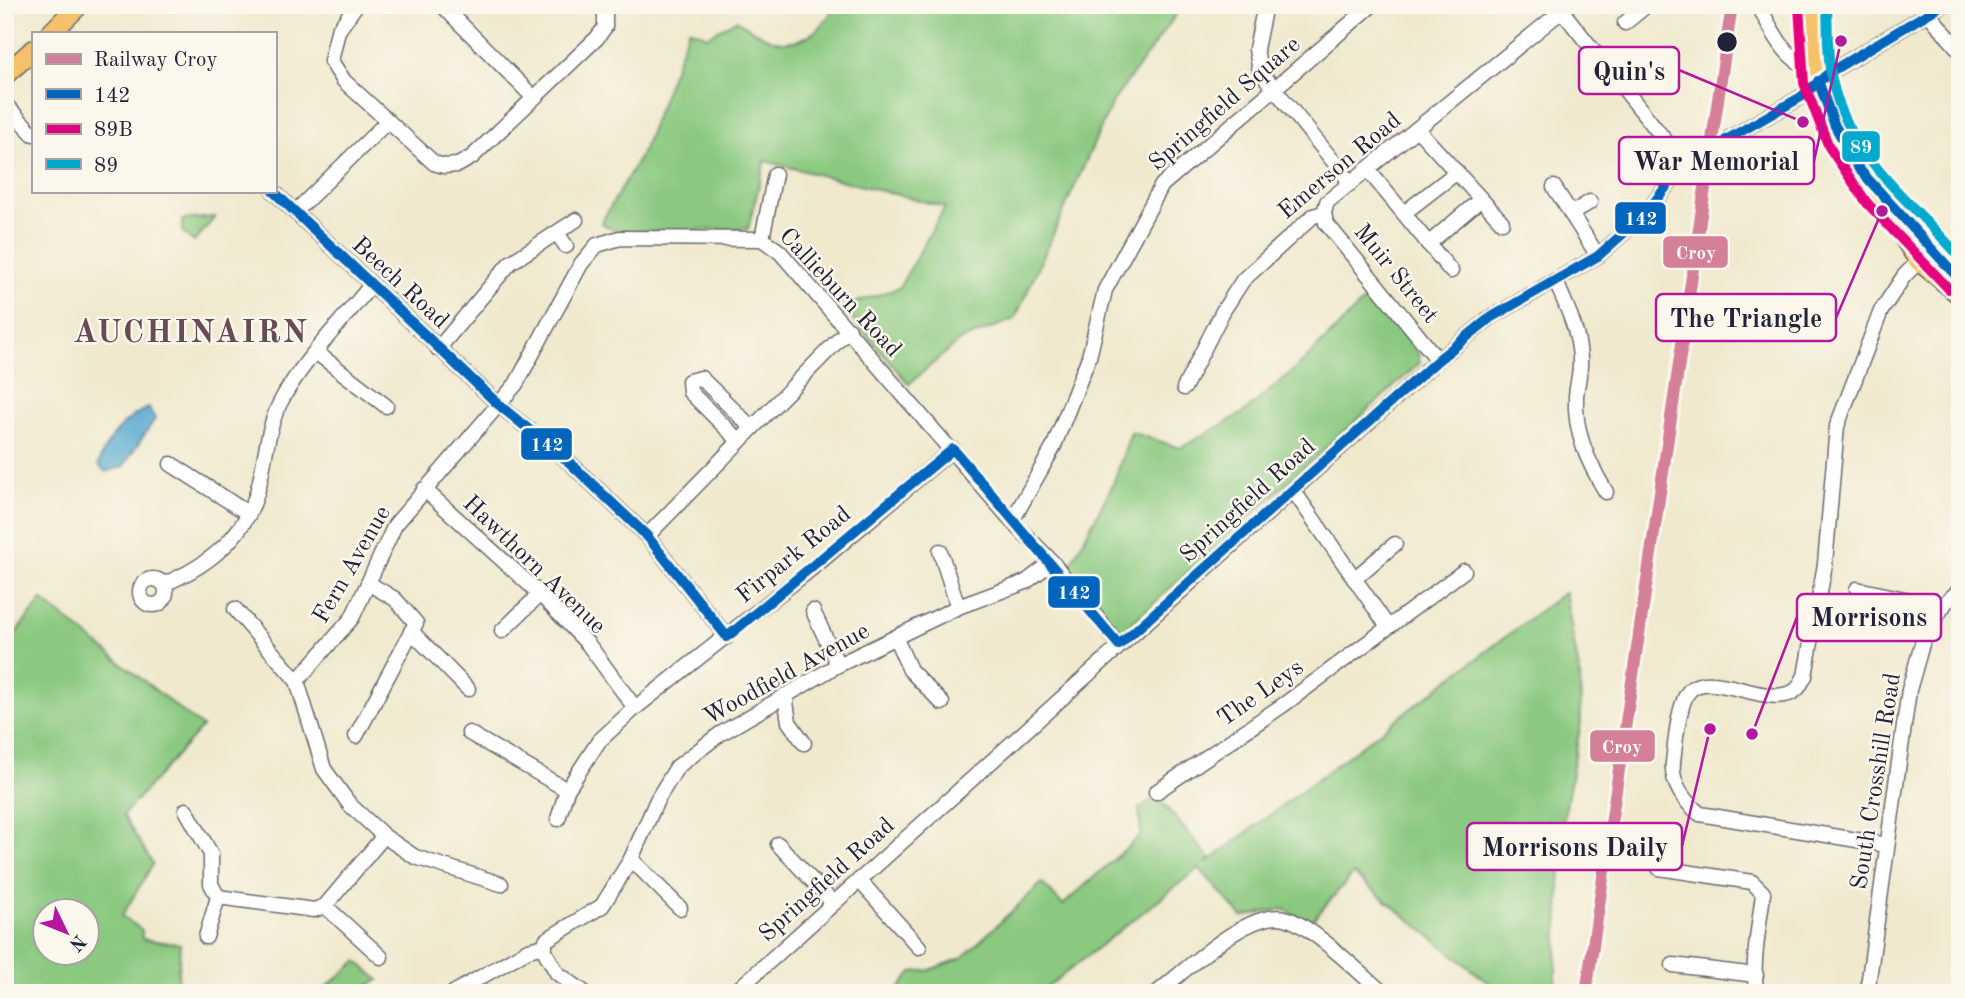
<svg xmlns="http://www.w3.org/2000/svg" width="1965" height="998" font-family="'Old Standard TT',serif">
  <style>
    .green { fill: #8ac97f; stroke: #56765d; stroke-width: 2; fill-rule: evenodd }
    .water { fill: #51a7ce; stroke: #3a6484; stroke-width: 2 }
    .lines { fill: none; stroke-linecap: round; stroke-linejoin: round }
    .minor-casing { stroke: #6a686e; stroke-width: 17 }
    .major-casing { stroke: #6a686e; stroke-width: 22 }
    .minor { stroke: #fff; stroke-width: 14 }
    .major { stroke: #f5c16b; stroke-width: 19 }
    .bus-1-casing { stroke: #fbf7ec; stroke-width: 16 }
    .bus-2-casing { stroke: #fbf7ec; stroke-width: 16 }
    .bus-3-casing { stroke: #fbf7ec; stroke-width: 16 }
    .bus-1 { stroke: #0065bd; stroke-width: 10 }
    .bus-2 { stroke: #e5007d; stroke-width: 10 }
    .bus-3 { stroke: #00a9ce; stroke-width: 10 }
    .rail-1-casing { stroke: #fbf7ec; stroke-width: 18 }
    .rail-1 { stroke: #d48098; stroke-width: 12 }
    .stop-dot { fill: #22223b; stroke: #fbf7ec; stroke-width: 2.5 }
    .labels { text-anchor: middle; stroke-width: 5; stroke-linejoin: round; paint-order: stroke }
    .street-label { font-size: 24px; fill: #22223b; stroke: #fbf7ec }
    .district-label { font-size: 32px; font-weight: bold; letter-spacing: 2px; fill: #694a57; stroke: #fbf7ec }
    .leader { fill: none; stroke: #b5179e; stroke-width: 2.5 }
    .callout-dot { fill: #b5179e; stroke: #fbf7ec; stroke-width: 2.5 }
    .callout { fill: #fbf7ec; stroke: #b5179e; stroke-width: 2.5 }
    .callout-label { font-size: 26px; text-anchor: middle; font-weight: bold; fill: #22223b }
    .line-badge { stroke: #fbf7ec; stroke-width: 2.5 }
    .badge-label { font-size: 19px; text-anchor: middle; font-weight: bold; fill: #fff }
  </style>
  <rect width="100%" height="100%" fill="#fbf7ec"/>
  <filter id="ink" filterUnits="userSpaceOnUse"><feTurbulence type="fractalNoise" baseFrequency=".0143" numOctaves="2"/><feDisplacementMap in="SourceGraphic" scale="14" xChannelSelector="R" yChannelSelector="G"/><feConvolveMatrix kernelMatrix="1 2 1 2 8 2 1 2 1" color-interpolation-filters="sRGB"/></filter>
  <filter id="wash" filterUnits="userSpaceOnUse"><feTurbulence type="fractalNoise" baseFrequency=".00686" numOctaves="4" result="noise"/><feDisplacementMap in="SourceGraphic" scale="28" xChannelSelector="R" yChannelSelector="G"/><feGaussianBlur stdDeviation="1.57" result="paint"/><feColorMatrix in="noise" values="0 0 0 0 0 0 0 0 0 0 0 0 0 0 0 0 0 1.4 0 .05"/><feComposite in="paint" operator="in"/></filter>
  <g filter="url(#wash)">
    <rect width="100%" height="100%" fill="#f0e9ce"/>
    <g class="green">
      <path d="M834,5H1183L1112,103L1015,319L959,341L909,384L842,307L899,288L945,207L765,161L748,229L617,232L601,223L642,153L689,29L708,36L736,20C748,27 768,41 782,42C806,43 826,27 834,5Z"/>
      <polygon points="215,217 194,242 183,233 182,220"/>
      <polygon points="1371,294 1418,352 1420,363 1124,630 1115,628 1067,571 1113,484 1131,432 1180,448 1243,413 1303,362"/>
      <polygon points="1565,592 1580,676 1581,722 1563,823 1555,993 1501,993 1353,874 1310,923 1283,909 1242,917 1199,868 1040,993 896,993 912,972 930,970 962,958 1042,883 1063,905 1141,835 1139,808 1157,796 1210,859 1205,864"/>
      <path d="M42,600L202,727L123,815L153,864L122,916L142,930V939L180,944L178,982L194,993H5V646ZM46,911H88V953H46Z"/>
      <polygon points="357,961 379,980 355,993 319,993"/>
    </g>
    <path class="water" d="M149,408L155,419L123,467L106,472L98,465C105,442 126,415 149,408Z"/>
  </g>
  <g filter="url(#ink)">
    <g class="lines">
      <g class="minor-casing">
        <g id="minor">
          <polyline points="356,5 338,31 331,61 344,81 434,163 444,166 458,165 472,157 597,38 605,27 605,5"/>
          <polyline points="442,5 534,98"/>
          <polyline points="1265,5 1256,49 1260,71 1351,183"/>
          <path d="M1758,5C1776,36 1786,66 1825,72"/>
          <polyline points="1562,11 1684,164"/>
          <polyline points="1928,13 1960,51"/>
          <polyline points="1625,23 1647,5"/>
          <polyline points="5,104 33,134"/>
          <polyline points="1417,129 1502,222"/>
          <polyline points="1368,170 1451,271"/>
          <polyline points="1554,187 1598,256"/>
          <polyline points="273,191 499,405 570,463 647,536 727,637"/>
          <polyline points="295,212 388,121"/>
          <polyline points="1324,213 1327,202 1569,5"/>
          <polyline points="1324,213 1326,223 1438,360"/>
          <polyline points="1404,213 1457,172"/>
          <polyline points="1571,214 1590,202"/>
          <polyline points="557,233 566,246"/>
          <polyline points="762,239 775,174"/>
          <polyline points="1428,244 1480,200"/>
          <path d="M1556,282C1567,307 1579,332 1580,359C1581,372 1577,384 1576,396C1574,433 1588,462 1606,492"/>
          <polyline points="438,349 510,263 576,220"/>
          <polyline points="317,353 386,406"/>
          <polyline points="1184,388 1223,311 1243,280 1313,216 1324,213"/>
          <polyline points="739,441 690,392 689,381 701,378 752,428"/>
          <polyline points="171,464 249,514"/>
          <polyline points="424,489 540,594 588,644 635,708"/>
          <polyline points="1293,490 1388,627"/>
          <polyline points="1012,521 1053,448 1089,357 1105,290 1162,185 1372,5"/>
          <polyline points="647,536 849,329"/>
          <polyline points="940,551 958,607"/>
          <polyline points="1354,579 1395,544"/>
          <circle cx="153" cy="592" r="13"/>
          <path d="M164,584C208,566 248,535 259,485C266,457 267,429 280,403C301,362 342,322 371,285"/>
          <polyline points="1857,589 1943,607"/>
          <polyline points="235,609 297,681 324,769 350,805 384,836 415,857 501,884"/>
          <polyline points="813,611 838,665"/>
          <polyline points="411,631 468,689"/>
          <polyline points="502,631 540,594"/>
          <polyline points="896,639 910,670 942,703"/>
          <polyline points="297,681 352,618 395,525 516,384 581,264 597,245 620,238 762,239 780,252 1012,521 1052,562 1119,645"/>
          <polyline points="785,695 789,722 804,743"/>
          <polyline points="469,733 567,790"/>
          <polyline points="356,736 416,623 395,599 368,583"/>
          <polyline points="1156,792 1286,703 1464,571"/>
          <polyline points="186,810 211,854 211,884 218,897 206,937"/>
          <polyline points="558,819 567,790 599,741 635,708 821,561 953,449"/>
          <polyline points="778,844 833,903"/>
          <path d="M1887,845L1700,814C1685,802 1671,784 1673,763C1675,746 1678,702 1690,690C1713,669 1771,710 1796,690C1800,687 1802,680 1805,676L1825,564L1837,426L1881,311L1904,276L1925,255"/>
          <polyline points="631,859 680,908"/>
          <path d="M1659,868L1752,882L1763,893C1761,916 1749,974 1758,993"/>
          <polyline points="859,880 919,947"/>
          <polyline points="218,897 314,910 325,906 384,836"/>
          <polyline points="325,906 381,957"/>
          <polyline points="1673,965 1756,975"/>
          <polyline points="453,993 528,950 545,946"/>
          <polyline points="585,993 557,973 544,950 546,940 602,906 631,859 657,800 677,767 720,734 838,665 958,607 1026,582 1052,562"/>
          <polyline points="734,993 1438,360 1490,318 1598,256 1645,214 1684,164 1801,97 1830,72 1942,5"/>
          <path d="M1157,993C1185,971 1248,909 1285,918C1310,924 1362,975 1383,993"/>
          <polyline points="1867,993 1909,690 1924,637 1945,603 1960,590"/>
        </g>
      </g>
      <g class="major-casing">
        <g id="major">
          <path d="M1813,5C1815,30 1813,57 1818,81C1826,119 1852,165 1878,194C1905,223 1936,247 1960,280"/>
          <polyline points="51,33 79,5"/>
          <polyline points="5,75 33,50"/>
          <polyline points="1884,207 1919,261 1960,295"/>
        </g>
      </g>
      <use href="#minor" class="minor"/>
      <use href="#major" class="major"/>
      <g class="bus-1-casing">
        <g id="bus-1">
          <polyline points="1818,81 1835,126 1859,169 1960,280"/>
          <polyline points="273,191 499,405 570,463 647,536 727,637 953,449 1119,645 1438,360 1490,318 1598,256 1645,214 1684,164 1801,97 1830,72 1942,5"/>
        </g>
      </g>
      <g class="bus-2-casing">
        <polyline id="bus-2" points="1799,6 1804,83 1829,147 1867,203 1949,289"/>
      </g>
      <g class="bus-3-casing">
        <path id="bus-3" d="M1827,5C1828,28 1827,52 1831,75C1846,155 1910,200 1960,257"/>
      </g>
      <use href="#bus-1" class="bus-1"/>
      <use href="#bus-2" class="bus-2"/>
      <use href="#bus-3" class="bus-3"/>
      <g class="rail-1-casing">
        <polyline id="rail-1" points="1586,993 1732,5"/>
      </g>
      <use href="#rail-1" class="rail-1"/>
    </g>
  </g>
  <circle class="stop-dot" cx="1727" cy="42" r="11"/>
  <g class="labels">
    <g class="street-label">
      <text transform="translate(1224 103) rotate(-41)" y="8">Springfield Square</text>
      <text transform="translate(1339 165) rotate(-40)" y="8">Emerson Road</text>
      <text transform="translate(1397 273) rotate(51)" y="8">Muir Street</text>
      <text transform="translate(401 282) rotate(43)" y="8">Beech Road</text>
      <text transform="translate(841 292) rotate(47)" y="8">Callieburn Road</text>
      <text transform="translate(1247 500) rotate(-42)" y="8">Springfield Road</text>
      <text transform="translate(793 554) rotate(-39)" y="8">Firpark Road</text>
      <text transform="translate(351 564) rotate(-60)" y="8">Fern Avenue</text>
      <text transform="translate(535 564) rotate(44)" y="8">Hawthorn Avenue</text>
      <text transform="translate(786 673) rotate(-29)" y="8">Woodfield Avenue</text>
      <text transform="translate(1260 692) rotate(-35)" y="8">The Leys</text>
      <text transform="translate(1875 781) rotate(-81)" y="8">South Crosshill Road</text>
      <text transform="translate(826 879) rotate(-42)" y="8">Springfield Road</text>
    </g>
    <g class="district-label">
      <text x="191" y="342">AUCHINAIRN</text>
    </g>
  </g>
  <path class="leader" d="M1803 122L1679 70M1841 41L1814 161M1882 211L1836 318M1752 734L1797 617M1710 729L1682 846"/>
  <g class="callout-dot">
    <circle cx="1803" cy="122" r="7"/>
    <circle cx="1841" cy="41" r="7"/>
    <circle cx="1882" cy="211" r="7"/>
    <circle cx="1752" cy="734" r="7"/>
    <circle cx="1710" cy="729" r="7"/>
  </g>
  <g class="callout">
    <rect x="1579" y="47" width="100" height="47" rx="7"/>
    <rect x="1619" y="137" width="195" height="47" rx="7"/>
    <rect x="1656" y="294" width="180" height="47" rx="7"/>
    <rect x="1797" y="594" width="144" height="47" rx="7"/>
    <rect x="1467" y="823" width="215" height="47" rx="7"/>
  </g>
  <g class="callout-label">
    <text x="1629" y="80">Quin's</text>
    <text x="1716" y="170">War Memorial</text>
    <text x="1746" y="327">The Triangle</text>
    <text x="1869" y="626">Morrisons</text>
    <text x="1575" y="856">Morrisons Daily</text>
  </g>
  <g class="line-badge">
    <rect x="1841" y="130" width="40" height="33" rx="7" fill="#00a9ce"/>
    <rect x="1614" y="201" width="53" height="34" rx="7" fill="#0065bd"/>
    <rect x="1662" y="235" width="67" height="34" rx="7" fill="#d48098"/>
    <rect x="520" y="427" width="53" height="34" rx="7" fill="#0065bd"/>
    <rect x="1047" y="575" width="54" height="34" rx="7" fill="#0065bd"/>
    <rect x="1589" y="729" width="67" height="34" rx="7" fill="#d48098"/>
  </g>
  <g class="badge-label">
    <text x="1861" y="153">89</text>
    <text x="1641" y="225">142</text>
    <text x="1696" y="259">Croy</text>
    <text x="547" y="451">142</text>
    <text x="1074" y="599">142</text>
    <text x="1622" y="753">Croy</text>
  </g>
  <rect width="1965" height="998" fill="none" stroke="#fbf7ec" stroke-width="28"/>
  <rect x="32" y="32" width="245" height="161" fill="#fbf7ec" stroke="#a4a2a5" stroke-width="2"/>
  <rect x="46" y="54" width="35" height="10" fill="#d48098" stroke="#a4a2a5" stroke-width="2"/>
  <text x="94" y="66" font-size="21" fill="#22223b">Railway Croy</text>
  <rect x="46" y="89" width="35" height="10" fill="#0065bd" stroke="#a4a2a5" stroke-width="2"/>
  <text x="94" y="102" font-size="21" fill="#22223b">142</text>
  <rect x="46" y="124" width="35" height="10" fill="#e5007d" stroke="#a4a2a5" stroke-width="2"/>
  <text x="94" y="136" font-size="21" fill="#22223b">89B</text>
  <rect x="46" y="159" width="35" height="10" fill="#00a9ce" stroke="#a4a2a5" stroke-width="2"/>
  <text x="94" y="172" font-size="21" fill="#22223b">89</text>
  <g transform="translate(66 932) rotate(133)"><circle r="33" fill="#fbf7ec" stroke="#a4a2a5" stroke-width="2"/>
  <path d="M0-5L12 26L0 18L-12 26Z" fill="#b5179e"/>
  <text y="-10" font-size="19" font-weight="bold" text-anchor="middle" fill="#22223b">N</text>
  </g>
</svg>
